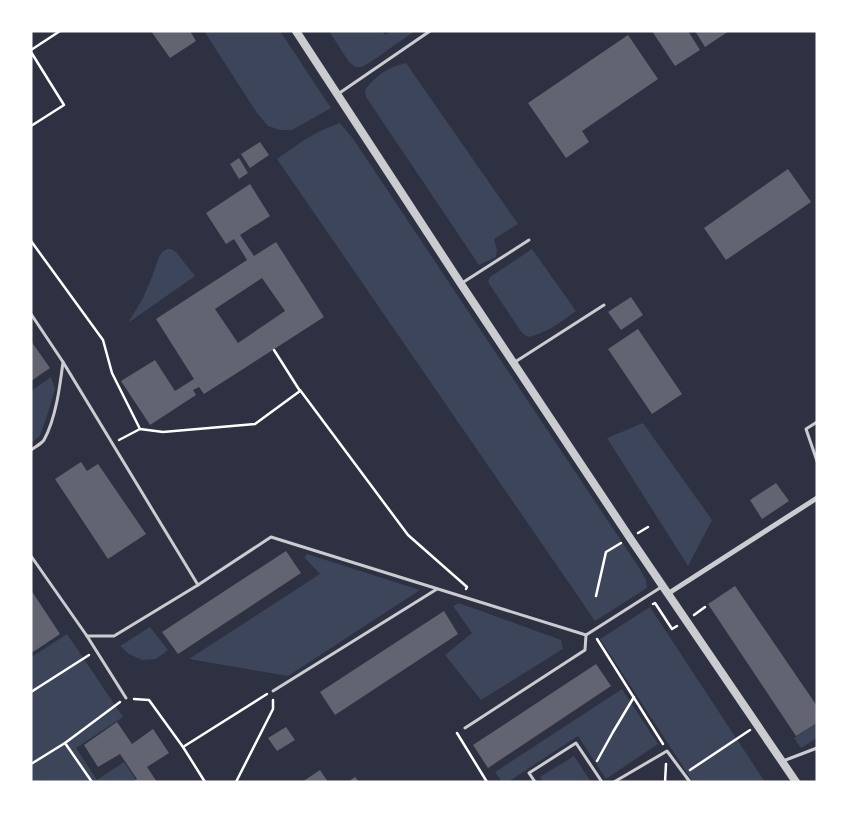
<svg xmlns="http://www.w3.org/2000/svg" width="848" height="813" font-family="Overpass,sans-serif">
  <style>
    .green { fill: #3c4559 }
    .building { fill: #626471; fill-rule: evenodd }
    .lines { fill: none; stroke-linecap: round; stroke-linejoin: round }
    .path { stroke: #fff; stroke-width: 2.5 }
    .service { stroke: #caccd0; stroke-width: 3 }
    .minor { stroke: #caccd0; stroke-width: 5 }
    .tertiary { stroke: #caccd0; stroke-width: 8 }
  </style>
  <rect width="100%" height="100%" fill="#2d3142"/>
  <g class="green">
    <polygon points="204,31 280,31 331,108 292,130 280,130 268,126 257,113"/>
    <polygon points="329,31 382,31 385,35 391,31 415,31 369,63 361,67 355,67 349,62"/>
    <path d="M406,63L518,224L494,239L497,250L496,257L479,265L366,97L365,90C376,75 388,67 406,63Z"/>
    <polygon points="340,123 354,140 640,569 646,580 647,588 595,621 277,159 304,140 322,130"/>
    <polygon points="167,249 171,249 176,252 195,276 128,323 143,298 152,277 159,257 162,252"/>
    <path d="M532,249L576,311C561,322 547,333 528,337L522,333L488,282L490,277Z"/>
    <polygon points="51,377 55,389 48,413 40,436 31,443 31,391"/>
    <polygon points="643,423 712,520 688,566 607,438"/>
    <polygon points="307,554 420,590 288,676 189,659 320,574 304,557"/>
    <polygon points="459,603 561,640 563,649 481,700 445,655 472,633 453,606"/>
    <polygon points="650,607 765,782 693,782 600,639"/>
    <polygon points="150,627 168,650 156,659 142,660 129,654 120,646"/>
    <polygon points="67,634 123,717 76,748 97,780 124,762 136,780 134,782 31,782 31,654 33,656"/>
    <polygon points="622,689 658,744 606,779 578,736 508,782 502,782 495,772"/>
    <polygon points="817,723 817,738 801,748 794,738"/>
    <polygon points="574,756 591,782 543,782 540,777"/>
  </g>
  <g class="building">
    <polygon points="151,31 190,31 196,41 170,58"/>
    <polygon points="652,31 688,31 700,50 675,66"/>
    <polygon points="695,31 729,31 705,47"/>
    <polygon points="628,35 658,79 582,131 589,142 566,158 528,103"/>
    <polygon points="260,142 269,155 250,168 241,154"/>
    <polygon points="239,158 248,173 239,179 230,164"/>
    <polygon points="788,169 811,202 726,260 704,228"/>
    <path d="M250,184L270,216L240,235L254,256L276,242L324,317L204,394L199,387L193,390L196,395L150,425L121,381L155,360L175,391L194,379L156,319L247,260L234,239L226,244L206,213ZM262,278L285,311L238,343L215,309Z"/>
    <polygon points="631,297 643,315 621,330 608,312"/>
    <polygon points="638,329 682,394 652,414 608,349"/>
    <polygon points="31,341 50,368 31,381"/>
    <polygon points="81,462 87,471 98,464 146,534 108,559 55,479"/>
    <polygon points="776,483 789,501 762,519 750,500"/>
    <polygon points="286,551 301,573 178,654 162,632"/>
    <polygon points="735,586 817,706 817,723 796,736 708,604"/>
    <polygon points="31,590 60,634 33,652 31,649"/>
    <polygon points="444,611 458,634 335,715 320,692"/>
    <polygon points="596,664 611,686 488,768 473,745"/>
    <polygon points="117,722 132,744 153,729 169,753 147,767 157,782 132,782 137,779 120,754 98,767 84,745"/>
    <polygon points="286,727 295,740 277,751 268,738"/>
    <polygon points="320,770 328,782 302,782"/>
    <polygon points="355,777 359,782 348,782"/>
  </g>
  <g class="lines">
    <g class="path">
      <polyline points="31,50 60,31"/>
      <polyline points="31,52 64,105 31,126"/>
      <polyline points="31,241 103,340 112,373 140,429 163,432 255,424 300,391 274,350"/>
      <polyline points="300,390 408,535 467,587 466,589"/>
      <polyline points="119,440 140,429"/>
      <polyline points="638,533 648,527"/>
      <polyline points="596,596 606,552 621,543"/>
      <polyline points="653,604 655,603 672,629 677,626"/>
      <polyline points="694,615 705,607"/>
      <polyline points="597,639 663,744"/>
      <polyline points="31,692 89,655"/>
      <polyline points="134,699 149,700 183,747 205,782"/>
      <polyline points="457,733 487,782"/>
      <polyline points="183,747 267,694"/>
      <polyline points="597,761 613,732 634,697"/>
      <polyline points="31,764 65,743"/>
      <polyline points="690,770 750,730"/>
      <polyline points="92,782 65,743 120,702"/>
      <polyline points="236,782 273,709 273,700"/>
      <polyline points="665,782 666,764"/>
    </g>
    <g class="service">
      <polyline points="338,94 430,31"/>
      <polyline points="462,283 529,240"/>
      <path d="M31,314L63,362C60,386 56,418 44,440C41,444 35,447 31,450"/>
      <polyline points="63,362 198,585"/>
      <polyline points="515,362 604,305"/>
      <polyline points="817,422 806,429 817,461"/>
      <polyline points="31,556 87,636 126,698"/>
      <polyline points="87,636 114,636 198,585 271,537 586,635 663,586"/>
      <polyline points="273,691 437,589"/>
      <polyline points="465,728 585,650 586,635"/>
      <polyline points="783,761 817,748"/>
      <polyline points="535,782 529,773 576,743 602,782"/>
      <polyline points="614,782 667,751 690,782"/>
    </g>
    <polyline class="minor" points="669,593 817,498"/>
    <polyline class="tertiary" points="296,31 461,284 630,538 796,782"/>
  </g>
  <rect width="848" height="813" fill="none" stroke="#ffffff" stroke-width="65"/>
</svg>
